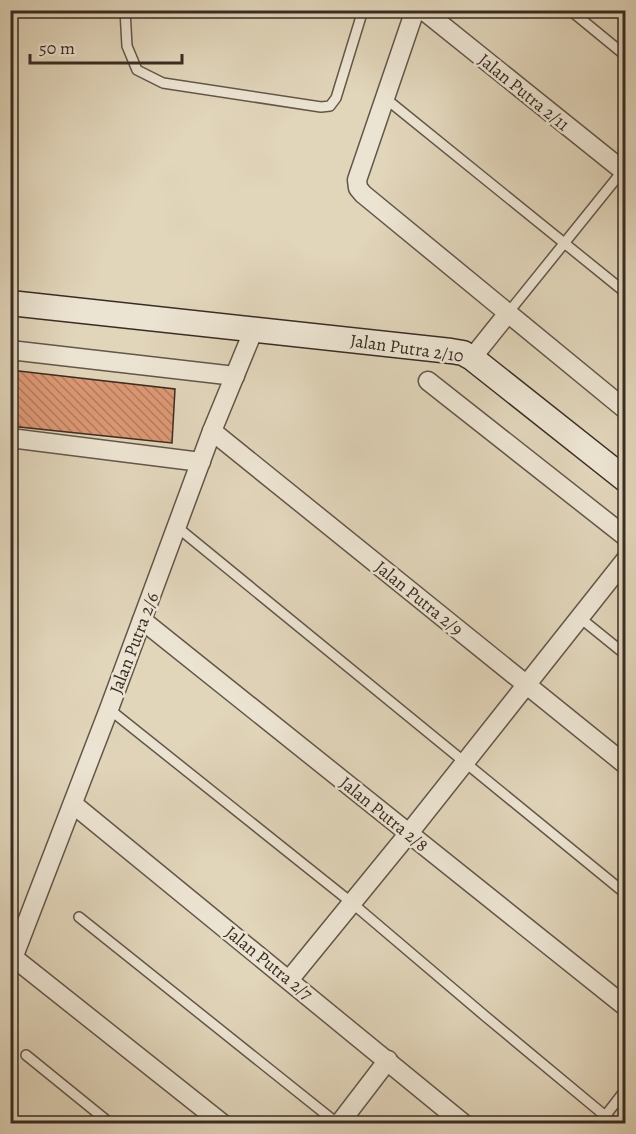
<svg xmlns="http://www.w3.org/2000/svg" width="636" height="1134" font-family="Alegreya,serif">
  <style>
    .building { fill: url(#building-back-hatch); stroke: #392d23; stroke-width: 1.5 }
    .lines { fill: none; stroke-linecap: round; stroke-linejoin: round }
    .lane-casing { stroke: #635749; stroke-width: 12 }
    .street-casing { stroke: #635749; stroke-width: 21 }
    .secondary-casing { stroke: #392d23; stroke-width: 27 }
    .lane { stroke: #ece4d2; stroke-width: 9 }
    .street { stroke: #ece4d2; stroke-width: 18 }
    .secondary { stroke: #ece4d2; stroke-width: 24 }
    .labels { text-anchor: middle; stroke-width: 5; stroke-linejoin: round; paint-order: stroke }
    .street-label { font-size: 18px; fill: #392d23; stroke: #ece4d2 }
  </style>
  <defs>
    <pattern id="building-back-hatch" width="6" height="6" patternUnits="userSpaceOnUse" patternTransform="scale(1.5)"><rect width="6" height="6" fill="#dd9974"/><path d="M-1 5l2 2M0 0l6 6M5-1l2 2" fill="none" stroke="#b47d5f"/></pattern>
  </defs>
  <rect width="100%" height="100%" fill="#e1d5ba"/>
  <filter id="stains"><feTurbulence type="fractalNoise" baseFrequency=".00333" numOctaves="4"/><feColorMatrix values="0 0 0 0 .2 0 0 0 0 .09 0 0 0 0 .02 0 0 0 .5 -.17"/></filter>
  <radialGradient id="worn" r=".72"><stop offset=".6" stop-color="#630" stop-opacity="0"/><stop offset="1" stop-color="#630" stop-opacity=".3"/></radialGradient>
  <polygon class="building" points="10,370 175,389 172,443 10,426"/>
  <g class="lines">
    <g class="lane-casing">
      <g id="lane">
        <polyline points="125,10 127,46 137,70 163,83 321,107 330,106 336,98 363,10"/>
        <polyline points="570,10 626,56"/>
        <polyline points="385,98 626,293"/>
        <polyline points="508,313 624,169"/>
        <polyline points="177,527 626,894"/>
        <polyline points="579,617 626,655"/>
        <polyline points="109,709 352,903 485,1016 615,1124"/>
        <polyline points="79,917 338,1124"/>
        <polyline points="26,1055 111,1124"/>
        <polyline points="599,1124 626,1089"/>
      </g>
    </g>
    <g class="street-casing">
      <g id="street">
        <polyline points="415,10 357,180 358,188 363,194 626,410"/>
        <polyline points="423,10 626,173"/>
        <polyline points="10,350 235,376"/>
        <polyline points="472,358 508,313"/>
        <polyline points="428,381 626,537"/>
        <polyline points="212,431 626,765"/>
        <polyline points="10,438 201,462"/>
        <polyline points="142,620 626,1007"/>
        <polyline points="73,804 464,1124"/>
        <polyline points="14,958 223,1124"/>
        <polyline points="10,966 109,709 212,431 254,329"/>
        <polyline points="289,980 409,833 626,559"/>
        <polyline points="339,1124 388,1060"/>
      </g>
    </g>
    <g class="secondary-casing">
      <polyline id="secondary" points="10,303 451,351 463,353 472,358 626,480"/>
    </g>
    <use href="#lane" class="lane"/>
    <use href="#street" class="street"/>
    <use href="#secondary" class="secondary"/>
  </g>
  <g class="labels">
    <g class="street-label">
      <text transform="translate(524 92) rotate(39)" y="6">Jalan Putra 2/11</text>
      <text transform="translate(407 348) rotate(8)" y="6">Jalan Putra 2/10</text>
      <text transform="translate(419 598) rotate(39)" y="6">Jalan Putra 2/9</text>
      <text transform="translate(134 643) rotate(-69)" y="6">Jalan Putra 2/6</text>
      <text transform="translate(384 814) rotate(39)" y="6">Jalan Putra 2/8</text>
      <text transform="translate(269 963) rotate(39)" y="6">Jalan Putra 2/7</text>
    </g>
  </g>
  <rect width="636" height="1134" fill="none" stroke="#e1d5ba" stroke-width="36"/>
  <rect x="12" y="12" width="612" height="1110" fill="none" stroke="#392d23" stroke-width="3"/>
  <rect x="18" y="18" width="600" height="1098" fill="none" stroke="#392d23" stroke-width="1.5"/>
  <path d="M30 54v9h152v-9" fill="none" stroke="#392d23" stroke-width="3"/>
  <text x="39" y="54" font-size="18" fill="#392d23" stroke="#ece4d2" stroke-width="4.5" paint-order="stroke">50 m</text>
  <rect width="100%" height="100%" filter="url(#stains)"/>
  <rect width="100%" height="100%" fill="url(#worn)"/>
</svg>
